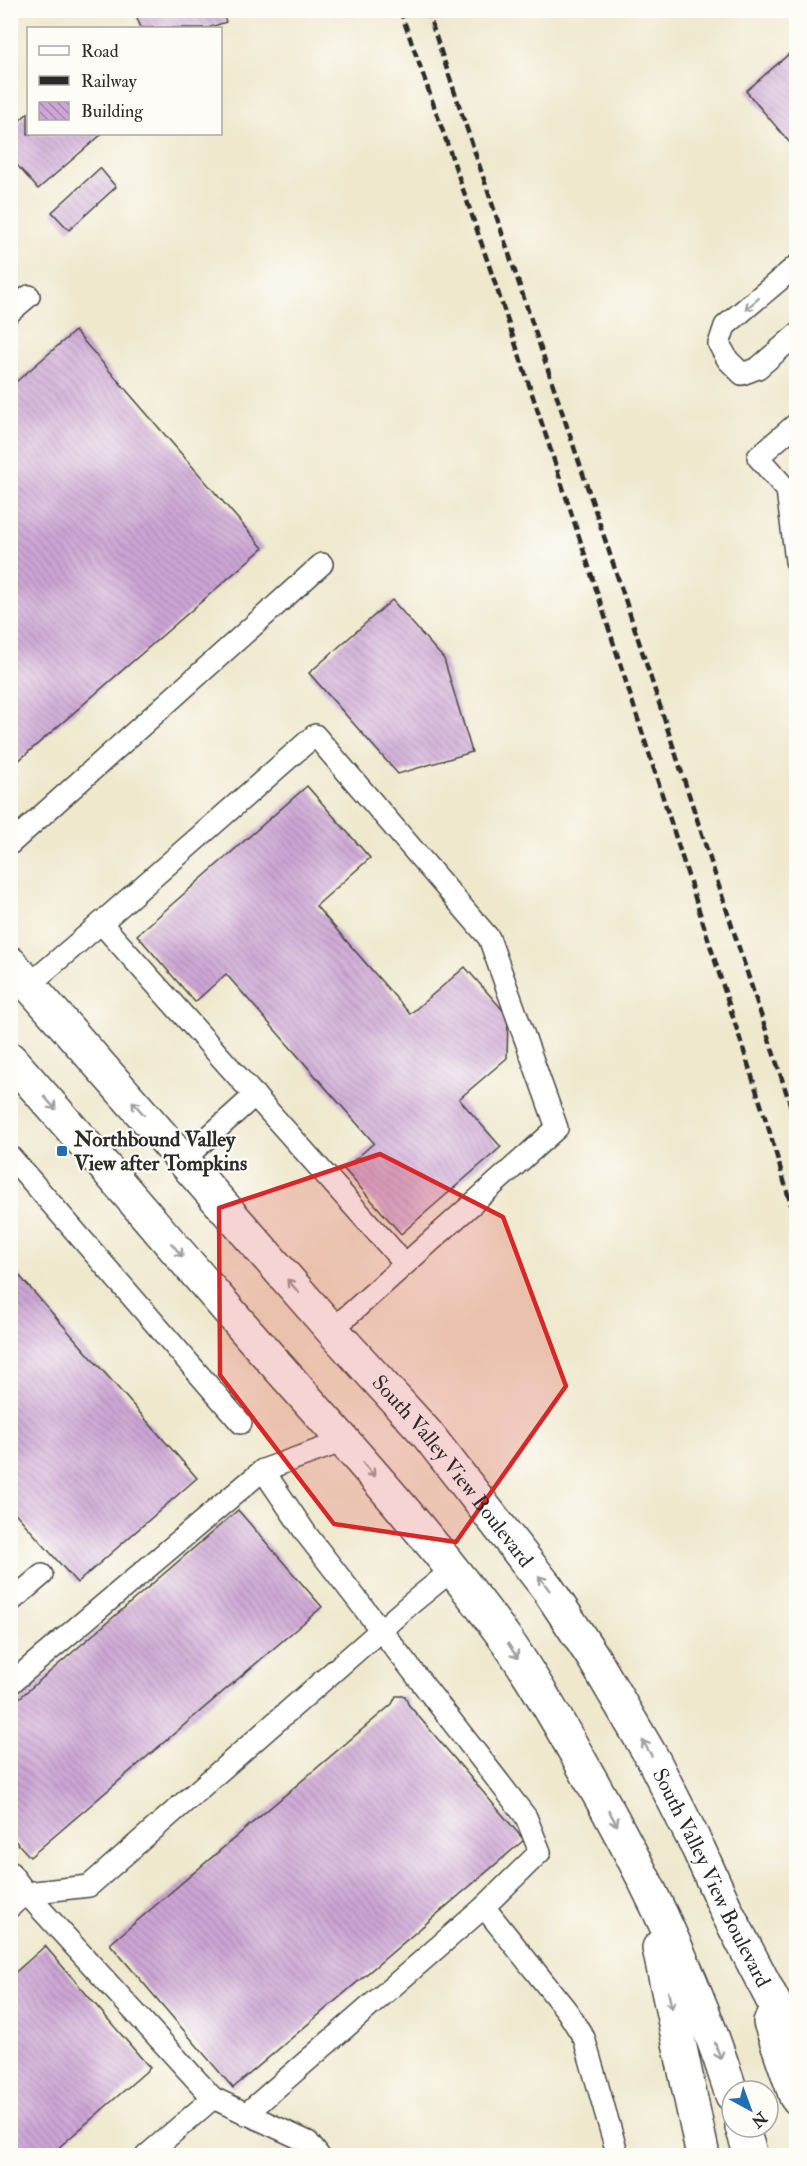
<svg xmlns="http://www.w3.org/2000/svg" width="807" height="2166" font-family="'IM FELL Double Pica',serif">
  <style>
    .building { fill: url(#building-back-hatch) }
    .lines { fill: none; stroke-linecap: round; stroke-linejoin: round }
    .lane-casing { stroke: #484743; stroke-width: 24 }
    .secondary-casing { stroke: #484743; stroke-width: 36 }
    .lane { stroke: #fff; stroke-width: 21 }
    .secondary { stroke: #fff; stroke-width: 33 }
    .rail { stroke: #2b2b2b; stroke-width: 4.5; stroke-dasharray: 9 4.5; stroke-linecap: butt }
    .oneway { stroke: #a0a0a0 }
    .marked { fill: #d62828; fill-opacity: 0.2; stroke: #d62828; stroke-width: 4.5; stroke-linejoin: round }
    .poi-dot { fill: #1f6fb2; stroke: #fdfcf7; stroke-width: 2 }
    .labels { text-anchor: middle; stroke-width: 4.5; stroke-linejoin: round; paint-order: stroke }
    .poi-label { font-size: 21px; font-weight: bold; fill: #2b2b2b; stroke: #fdfcf7; text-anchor: start }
    .street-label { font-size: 21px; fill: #2b2b2b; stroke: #fdfcf7 }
  </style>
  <defs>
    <pattern id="building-back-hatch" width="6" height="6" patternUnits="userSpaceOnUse" patternTransform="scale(1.5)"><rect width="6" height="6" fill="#cda6d5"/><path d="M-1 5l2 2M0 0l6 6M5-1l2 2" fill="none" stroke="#a787ad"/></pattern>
  </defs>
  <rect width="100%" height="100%" fill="#fdfcf7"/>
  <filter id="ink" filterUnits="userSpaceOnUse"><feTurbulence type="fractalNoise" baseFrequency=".0167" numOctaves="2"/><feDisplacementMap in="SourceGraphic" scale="12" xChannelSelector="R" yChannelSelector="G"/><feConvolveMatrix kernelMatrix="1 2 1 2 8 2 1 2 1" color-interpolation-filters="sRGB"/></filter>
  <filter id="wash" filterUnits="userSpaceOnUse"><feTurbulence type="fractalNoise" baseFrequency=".008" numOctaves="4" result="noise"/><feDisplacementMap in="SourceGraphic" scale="24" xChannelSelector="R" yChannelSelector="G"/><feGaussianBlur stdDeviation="1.35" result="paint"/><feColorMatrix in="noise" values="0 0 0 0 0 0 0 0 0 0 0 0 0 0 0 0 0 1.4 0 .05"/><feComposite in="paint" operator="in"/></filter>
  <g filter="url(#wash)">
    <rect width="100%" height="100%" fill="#efe8cd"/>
    <g id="blocks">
      <g class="building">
        <polygon points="134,10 222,10 226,22 208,28 141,28"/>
        <polygon points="796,48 796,150 746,91"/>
        <polygon points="28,113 28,134 102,134 38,189 10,157 10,129"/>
        <polygon points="100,168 116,187 69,230 52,212"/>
        <polygon points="75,331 263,548 10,768 10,387"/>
        <polygon points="392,600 444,659 472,752 398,774 309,673"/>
        <polygon points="307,786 370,858 316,906 410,1014 465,967 508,1016 507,1058 459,1099 501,1147 401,1234 344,1169 374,1143 226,974 195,1002 137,935"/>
        <polygon points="10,1265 197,1478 77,1583 10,1507"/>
        <polygon points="238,1510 322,1607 30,1857 10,1835 10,1706"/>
        <polygon points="396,1696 405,1696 408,1704 524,1840 233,2088 110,1944 392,1704"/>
        <polygon points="45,1946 150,2068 49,2156 10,2156 10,1977"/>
      </g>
    </g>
  </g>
  <g filter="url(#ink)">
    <use href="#blocks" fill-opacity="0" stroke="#484743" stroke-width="1.5"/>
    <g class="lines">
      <g class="lane-casing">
        <g id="lane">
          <polyline points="796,266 725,326 719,344 728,360 742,374 758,368 796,335"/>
          <polyline points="10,312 29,296"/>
          <polyline points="796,424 758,457 787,490 796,561"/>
          <polyline points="10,844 322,564"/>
          <polyline points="30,984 101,923"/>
          <polyline points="10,1156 241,1423"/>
          <polyline points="183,1160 255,1095"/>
          <polyline points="332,1330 557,1128 489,938 315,735 101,923 405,1264"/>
          <polyline points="10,1602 42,1575"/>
          <polyline points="10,1684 263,1470 344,1441"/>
          <polyline points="10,1872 26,1893 213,2098 146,2156"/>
          <polyline points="10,1907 26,1893 89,1886 408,1606 452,1570"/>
          <polyline points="484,1907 567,2011 584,2038 618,2156"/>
          <polyline points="213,2098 308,2142 319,2156"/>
          <polyline points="246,2114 484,1907 540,1852 526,1817 307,1535 263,1470"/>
        </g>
      </g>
      <g class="secondary-casing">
        <g id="secondary">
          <path id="s1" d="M10,963L332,1330L427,1434L548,1589L593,1657L654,1761L699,1850L728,1914L796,2045"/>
          <path d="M10,1059C92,1150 169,1243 250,1335C337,1434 427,1531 505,1638C536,1682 562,1728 588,1775C646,1876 697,1983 732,2095"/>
          <polyline points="659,1948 703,2156"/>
          <polyline points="770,2022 796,2097"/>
          <polyline points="742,2127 751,2156"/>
        </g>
      </g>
      <use href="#lane" class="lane"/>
      <use href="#secondary" class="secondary"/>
      <g class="rail">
        <path d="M400,10C533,381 650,758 770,1133L796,1222"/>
        <polyline points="427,10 625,599 796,1122"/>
      </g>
    </g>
    <defs><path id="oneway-shaft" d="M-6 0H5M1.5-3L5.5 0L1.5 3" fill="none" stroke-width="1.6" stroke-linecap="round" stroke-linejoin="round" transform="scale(1.5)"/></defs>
    <g class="oneway">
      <use href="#oneway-shaft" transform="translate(752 304) rotate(139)"/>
      <use href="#oneway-shaft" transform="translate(50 1103) rotate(48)"/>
      <use href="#oneway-shaft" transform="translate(138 1108) rotate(-131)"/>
      <use href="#oneway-shaft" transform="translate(177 1250) rotate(49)"/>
      <use href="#oneway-shaft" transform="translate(293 1286) rotate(-131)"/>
      <use href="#oneway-shaft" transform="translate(369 1470) rotate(49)"/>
      <use href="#oneway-shaft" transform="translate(544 1583) rotate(-127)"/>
      <use href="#oneway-shaft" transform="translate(513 1651) rotate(56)"/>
      <use href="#oneway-shaft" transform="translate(647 1748) rotate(-121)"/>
      <use href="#oneway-shaft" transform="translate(613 1818) rotate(61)"/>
      <use href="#oneway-shaft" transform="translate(670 2000) rotate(78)"/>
      <use href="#oneway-shaft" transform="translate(718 2051) rotate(70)"/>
    </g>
  </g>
  <path class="marked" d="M380,1154L503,1217L566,1386L456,1542L334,1524L220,1375L219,1208Z"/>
  <rect class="poi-dot" x="56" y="1145" width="12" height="12" rx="3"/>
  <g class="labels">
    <g class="poi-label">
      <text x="74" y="1146">Northbound Valley<tspan x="74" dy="24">View after Tompkins</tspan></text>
    </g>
    <g class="street-label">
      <text dy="7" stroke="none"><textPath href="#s1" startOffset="674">South Valley View Boulevard</textPath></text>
      <text dy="7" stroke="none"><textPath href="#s1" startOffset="1158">South Valley View Boulevard</textPath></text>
    </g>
  </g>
  <rect width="807" height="2166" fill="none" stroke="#fdfcf7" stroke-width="36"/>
  <rect x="27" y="27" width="195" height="108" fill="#fdfcf7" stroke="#a9a8a5" stroke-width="1.5"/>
  <rect x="39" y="46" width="30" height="9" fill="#ffffff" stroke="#a9a8a5" stroke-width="1.5"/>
  <text x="81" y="57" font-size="18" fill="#2b2b2b">Road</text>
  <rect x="39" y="76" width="30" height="9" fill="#2b2b2b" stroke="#a9a8a5" stroke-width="1.5"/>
  <text x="81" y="87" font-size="18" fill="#2b2b2b">Railway</text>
  <rect x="39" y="102" width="30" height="18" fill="url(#building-back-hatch)" stroke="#a9a8a5" stroke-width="1.5"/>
  <text x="81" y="117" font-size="18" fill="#2b2b2b">Building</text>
  <g transform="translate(750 2109) rotate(139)"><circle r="28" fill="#fdfcf7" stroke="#a9a8a5" stroke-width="1.5"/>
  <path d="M0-4.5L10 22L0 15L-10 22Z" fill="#1f6fb2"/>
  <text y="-9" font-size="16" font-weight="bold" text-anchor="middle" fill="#2b2b2b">N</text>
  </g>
</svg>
